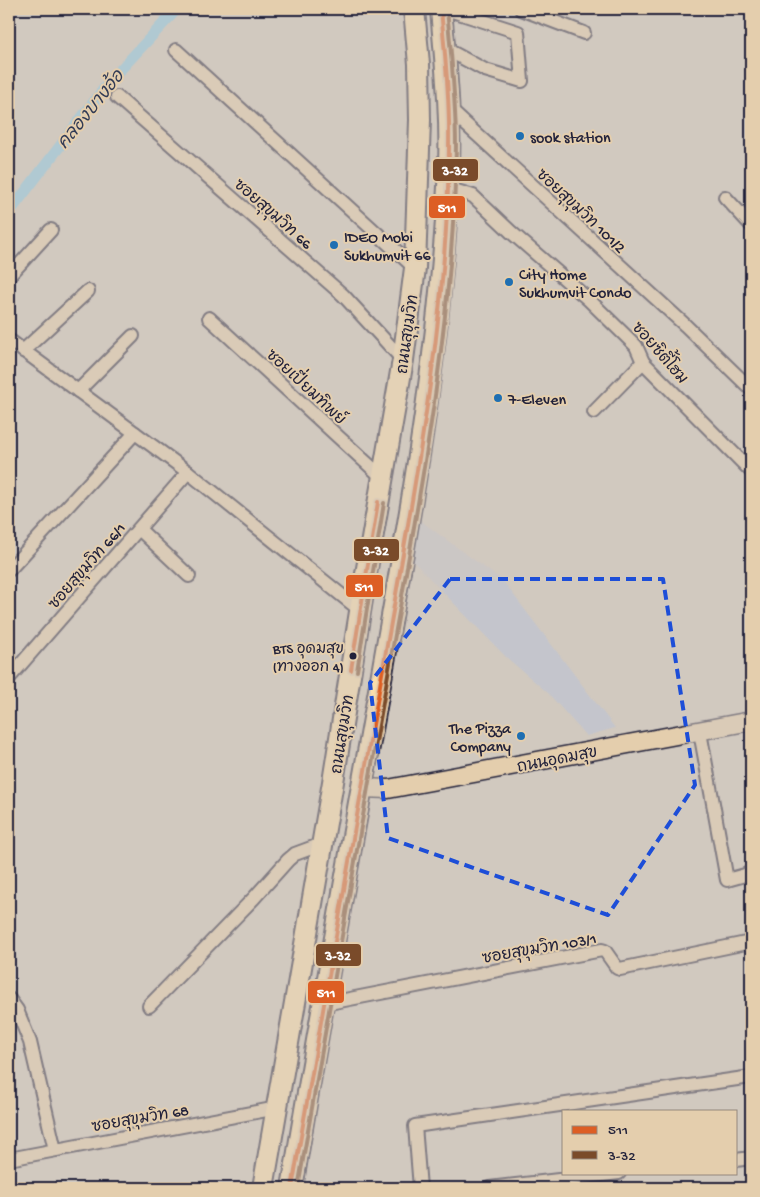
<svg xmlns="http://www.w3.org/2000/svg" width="760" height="1197" font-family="'Gochi Hand','Playpen Sans Thai',sans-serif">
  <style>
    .built { fill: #c4c5cc }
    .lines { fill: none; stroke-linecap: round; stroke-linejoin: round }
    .canal { stroke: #87cae8; stroke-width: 11 }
    .minor-casing { stroke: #22223b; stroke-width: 16 }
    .secondary-casing { stroke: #22223b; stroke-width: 21 }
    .primary-casing { stroke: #22223b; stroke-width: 24 }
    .minor { stroke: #e4cead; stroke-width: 12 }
    .secondary { stroke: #e4cead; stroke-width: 18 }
    .primary { stroke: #faddab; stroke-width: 20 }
    .bus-1-casing { stroke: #e4cead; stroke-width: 8 }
    .bus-2-casing { stroke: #e4cead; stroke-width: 8 }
    .bus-1 { stroke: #dd5e24; stroke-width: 4 }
    .bus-2 { stroke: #7a4b2a; stroke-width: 4 }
    .marked { fill: none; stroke: #1d4ed8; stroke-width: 4; stroke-dasharray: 10 6; stroke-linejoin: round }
    .poi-dot { fill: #1f6fb2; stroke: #e4cead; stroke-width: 2 }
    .bus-dot { fill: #22223b; stroke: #e4cead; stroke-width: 2 }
    .labels { text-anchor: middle; stroke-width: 4; stroke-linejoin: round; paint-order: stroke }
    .bus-label { font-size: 15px; fill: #22223b; stroke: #e4cead; text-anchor: end }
    .poi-label { font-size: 16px; fill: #22223b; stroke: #e4cead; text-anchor: start }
    .street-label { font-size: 16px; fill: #22223b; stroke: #e4cead }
    .water-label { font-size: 18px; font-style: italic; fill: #313b55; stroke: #e4cead }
    .line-badge { stroke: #e4cead; stroke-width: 2 }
    .badge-label { font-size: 14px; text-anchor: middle; font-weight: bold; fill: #fff }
  </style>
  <rect width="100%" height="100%" fill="#d1c9bf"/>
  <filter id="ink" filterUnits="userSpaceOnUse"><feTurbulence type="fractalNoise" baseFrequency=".02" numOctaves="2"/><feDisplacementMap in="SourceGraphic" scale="10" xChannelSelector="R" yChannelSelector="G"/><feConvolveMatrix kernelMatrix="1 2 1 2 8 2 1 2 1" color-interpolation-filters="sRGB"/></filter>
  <g filter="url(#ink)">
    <polygon class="built" points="418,519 503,581 615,728 586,736 548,693 506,657 410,558"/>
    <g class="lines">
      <polyline class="canal" points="9,213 108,83 177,9"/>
      <g class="minor-casing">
        <g id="minor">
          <polyline points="521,9 584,33"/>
          <polyline points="444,48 485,70 522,81 518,32 446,9"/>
          <polyline points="176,50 415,268"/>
          <polyline points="117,97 343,295 403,360"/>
          <polyline points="449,109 685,325 751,389"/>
          <polyline points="447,188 473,196 511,232 589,300 636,346 643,362 751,471"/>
          <polyline points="725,197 751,225"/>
          <polyline points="9,276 51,230"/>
          <polyline points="209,318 383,478"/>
          <polyline points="9,340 188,472 360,610"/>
          <polyline points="23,351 88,291"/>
          <polyline points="78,391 133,336"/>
          <polyline points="594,412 643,362"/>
          <polyline points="139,529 189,576"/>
          <polyline points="9,570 135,433"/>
          <polyline points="9,678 188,472"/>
          <polyline points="700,732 727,880 745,875 751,872"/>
          <polyline points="9,999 17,1010 30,1042 55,1150"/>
          <polyline points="324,1004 602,950 605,951 617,968 620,969 751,942"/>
          <polyline points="149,1006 254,898 288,860 295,854 322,844"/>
          <polyline points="9,1159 277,1108"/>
          <polyline points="736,1160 751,1158"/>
          <polyline points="420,1188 415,1126 751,1077"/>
          <polyline points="489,1188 619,1173"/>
        </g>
      </g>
      <g class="secondary-casing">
        <polyline id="secondary" points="362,788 388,789 751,721"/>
      </g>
      <g class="primary-casing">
        <g id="primary">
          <polyline points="263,1188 333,782 366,574 403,360 415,268 420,120 419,64 414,9"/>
          <path d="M292,1188C322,1005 356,822 388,639C416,482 443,324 449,164C451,112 445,60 441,9"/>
        </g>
      </g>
      <use href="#minor" class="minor"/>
      <use href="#secondary" class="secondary"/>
      <use href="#primary" class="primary"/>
      <g class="bus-1-casing">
        <g id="bus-1">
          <polyline points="351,670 378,502"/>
          <path d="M292,1188C322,1011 354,834 385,657C414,490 448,316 449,146C450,101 445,55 441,9"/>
        </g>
      </g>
      <g class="bus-2-casing">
        <g id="bus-2">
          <polyline points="357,671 384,503"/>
          <path d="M298,1188C328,1011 360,834 391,657C421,490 454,316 456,146C456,100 451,54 447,9"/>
        </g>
      </g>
      <use href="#bus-1" class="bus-1"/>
      <use href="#bus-2" class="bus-2"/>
    </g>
  </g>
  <path d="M0 0H760V1197H0ZM450,579H663L695,785L608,915L388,838L370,683Z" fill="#d1c9bf" fill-opacity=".55" fill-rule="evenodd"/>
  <path class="marked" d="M450,579H663L695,785L608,915L388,838L370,683Z"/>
  <g class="poi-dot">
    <circle cx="520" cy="136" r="5"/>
    <circle cx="334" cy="245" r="5"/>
    <circle cx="509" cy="282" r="5"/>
    <circle cx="498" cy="398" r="5"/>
    <circle cx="521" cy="736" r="5"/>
  </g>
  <circle class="bus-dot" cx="353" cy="656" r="4.5"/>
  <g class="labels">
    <g class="bus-label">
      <text x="344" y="653">BTS อุดมสุข<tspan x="344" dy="18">(ทางออก 4)</tspan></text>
    </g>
    <g class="poi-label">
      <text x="530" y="142">sook station</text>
      <text x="344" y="242">IDEO Mobi<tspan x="344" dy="18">Sukhumvit 66</tspan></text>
      <text x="519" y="279">City Home<tspan x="519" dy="18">Sukhumvit Condo</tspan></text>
      <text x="508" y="404">7-Eleven</text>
      <text x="511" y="733" text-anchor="end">The Pizza<tspan x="511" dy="18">Company</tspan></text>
    </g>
    <g class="street-label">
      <text transform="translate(582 210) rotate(43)" y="6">ซอยสุขุมวิท 101/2</text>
      <text transform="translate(274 213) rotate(41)" y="6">ซอยสุขุมวิท 66</text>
      <text transform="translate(406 334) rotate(-82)" y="6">ถนนสุขุมวิท</text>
      <text transform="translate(661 352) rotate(49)" y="6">ซอยซิตี้โฮม</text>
      <text transform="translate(307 386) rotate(43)" y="6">ซอยเปี่ยมทิพย์</text>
      <text transform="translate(86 565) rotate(-49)" y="6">ซอยสุขุมวิท 66/1</text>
      <text transform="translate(341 734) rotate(-81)" y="6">ถนนสุขุมวิท</text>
      <text transform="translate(557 758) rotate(-11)" y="6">ถนนอุดมสุข</text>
      <text transform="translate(539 947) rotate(-10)" y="6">ซอยสุขุมวิท 103/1</text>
      <text transform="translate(140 1117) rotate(-10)" y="6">ซอยสุขุมวิท 68</text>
    </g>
    <g class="water-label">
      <text transform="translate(90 109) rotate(-51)" y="6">คลองบางอ้อ</text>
    </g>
  </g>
  <g class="line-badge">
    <rect x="432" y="158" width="47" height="24" rx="5" fill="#7a4b2a"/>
    <rect x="428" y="195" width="38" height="24" rx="5" fill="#dd5e24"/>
    <rect x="353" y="538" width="47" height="24" rx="5" fill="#7a4b2a"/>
    <rect x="345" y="574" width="39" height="24" rx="5" fill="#dd5e24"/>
    <rect x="315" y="943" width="47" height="24" rx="5" fill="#7a4b2a"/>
    <rect x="307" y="980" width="38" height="24" rx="5" fill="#dd5e24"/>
  </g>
  <g class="badge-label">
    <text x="455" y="175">3-32</text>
    <text x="447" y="212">511</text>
    <text x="376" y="555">3-32</text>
    <text x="364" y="591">511</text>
    <text x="338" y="960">3-32</text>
    <text x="326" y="997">511</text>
  </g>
  <rect width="760" height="1197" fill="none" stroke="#e4cead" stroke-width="30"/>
  <rect x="15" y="15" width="730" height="1167" fill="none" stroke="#22223b" stroke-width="2" filter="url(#ink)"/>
  <rect x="562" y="1110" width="175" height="65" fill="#e4cead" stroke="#96897f"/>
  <rect x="572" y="1126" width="25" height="8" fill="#dd5e24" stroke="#96897f"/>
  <text x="608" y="1134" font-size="15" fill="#22223b">511</text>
  <rect x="572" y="1151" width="25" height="8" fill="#7a4b2a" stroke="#96897f"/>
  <text x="608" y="1160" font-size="15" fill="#22223b">3-32</text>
</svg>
